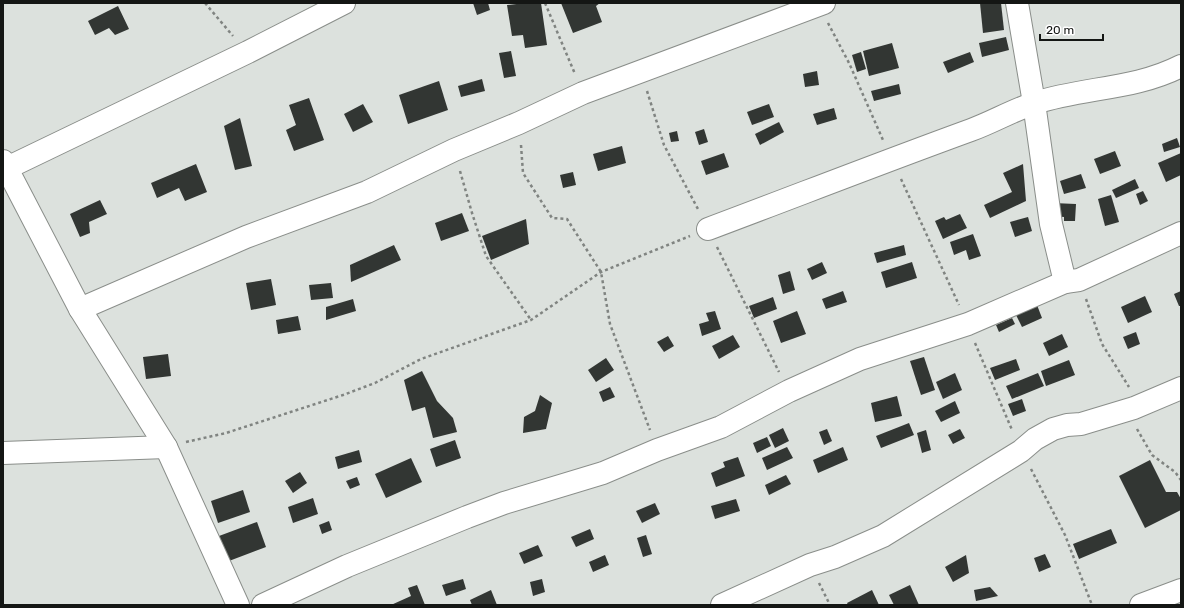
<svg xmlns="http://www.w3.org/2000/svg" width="1184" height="608" font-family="Rubik,sans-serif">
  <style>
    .building { fill: #323633 }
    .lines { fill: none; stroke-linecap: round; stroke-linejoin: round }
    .minor-casing { stroke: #8a8e8a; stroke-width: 24 }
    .path { stroke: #808481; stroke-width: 2.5; stroke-dasharray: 3 3; stroke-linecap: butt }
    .minor { stroke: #fff; stroke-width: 22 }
  </style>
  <rect width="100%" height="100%" fill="#dce1dd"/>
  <g class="building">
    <polygon points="473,3 488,3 490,10 477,15"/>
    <polygon points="525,3 541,3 547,45 525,48 523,35 512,36 507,5"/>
    <polygon points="561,3 600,3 596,6 602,22 573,33"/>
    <polygon points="980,3 1001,3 1004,30 983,33"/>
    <polygon points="118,6 129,29 115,35 109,28 95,35 88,21"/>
    <polygon points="1006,37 1009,50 982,57 979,43"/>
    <polygon points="892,43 899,68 869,76 863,51"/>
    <polygon points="511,51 516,76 504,78 499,53"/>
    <polygon points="861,52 866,69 857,72 852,55"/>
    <polygon points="970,52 974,62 948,73 943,62"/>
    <polygon points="817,71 819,85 805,87 803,74"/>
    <polygon points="482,79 485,91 461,97 458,86"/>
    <polygon points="439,81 448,110 408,124 399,95"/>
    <polygon points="899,84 901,94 874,101 871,91"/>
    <polygon points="309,98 324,140 294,151 286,130 296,125 289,105"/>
    <polygon points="363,104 373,122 353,132 344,114"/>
    <polygon points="769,104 774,117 752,125 747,112"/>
    <polygon points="834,108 837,119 817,125 813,114"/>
    <polygon points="240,118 252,166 235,170 224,126"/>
    <polygon points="779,122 784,132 760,145 755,134"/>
    <polygon points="704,129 708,142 699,145 695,132"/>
    <polygon points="677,131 679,141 671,142 669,133"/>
    <polygon points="1177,138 1180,147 1164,152 1162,144"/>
    <polygon points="622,146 626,163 598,171 593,154"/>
    <polygon points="1115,151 1121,166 1100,174 1094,159"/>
    <polygon points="724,153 729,167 706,175 701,161"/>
    <polygon points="1181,153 1181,175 1166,182 1158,163"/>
    <polygon points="196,164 207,192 185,201 179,188 157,198 151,183"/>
    <polygon points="1023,164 1026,201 990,218 984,205 1012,192 1003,173"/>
    <polygon points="573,172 576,185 563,188 560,175"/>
    <polygon points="1081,174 1086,188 1064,194 1060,181"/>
    <polygon points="1135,179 1139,188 1116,198 1112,190"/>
    <polygon points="1143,191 1148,201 1140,205 1136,194"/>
    <polygon points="1111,195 1119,222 1105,226 1098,199"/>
    <polygon points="100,200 107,214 89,222 90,233 80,237 70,214"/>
    <polygon points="1053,203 1076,204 1075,221 1064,221 1064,217 1052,216"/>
    <polygon points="462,213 469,231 441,241 435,223"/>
    <polygon points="960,214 967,228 943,239 935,221 944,217 946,220"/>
    <polygon points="1028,217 1032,231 1015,237 1010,222"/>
    <polygon points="526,219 529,244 491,260 482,236"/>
    <polygon points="973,234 981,256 969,260 966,250 954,255 950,242"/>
    <polygon points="394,245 401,260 351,282 350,265"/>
    <polygon points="904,245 906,255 877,263 874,253"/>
    <polygon points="822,262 827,273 812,280 807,269"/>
    <polygon points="912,262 917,278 886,288 881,272"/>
    <polygon points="790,271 795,290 783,294 778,275"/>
    <polygon points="271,279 276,305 251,310 246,283"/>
    <polygon points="331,283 333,298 311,300 309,285"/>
    <polygon points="843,291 847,302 826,309 822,299"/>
    <polygon points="1181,291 1181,306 1179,306 1174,294"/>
    <polygon points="1145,296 1152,312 1128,323 1121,307"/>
    <polygon points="773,297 777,309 754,318 749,306"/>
    <polygon points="353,299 356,311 326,320 326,307"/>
    <polygon points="1037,305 1042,318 1022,327 1016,315"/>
    <polygon points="715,311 721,329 702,336 699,324 709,321 706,313"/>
    <polygon points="797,311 806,334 781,343 773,321"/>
    <polygon points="298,316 301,330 278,334 276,320"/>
    <polygon points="1012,318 1015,324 999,332 996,325"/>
    <polygon points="1136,332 1140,344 1128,349 1123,337"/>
    <polygon points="1062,334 1068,347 1049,356 1043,343"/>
    <polygon points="733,335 740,347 719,359 712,346"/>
    <polygon points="668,336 674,346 664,352 657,342"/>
    <polygon points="168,354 171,376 146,379 143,357"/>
    <polygon points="924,357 935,390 921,395 910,361"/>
    <polygon points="606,358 614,370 596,382 588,370"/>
    <polygon points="1016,359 1020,370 995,380 990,368"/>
    <polygon points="1069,360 1075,375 1046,386 1041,371"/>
    <polygon points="422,371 437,401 453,418 457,432 433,438 425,407 412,411 404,380"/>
    <polygon points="955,373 962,390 943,399 936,382"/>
    <polygon points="1038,373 1044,386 1012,399 1006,386"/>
    <polygon points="610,387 615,397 603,402 599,392"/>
    <polygon points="540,395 552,403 546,429 523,433 524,417 535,411"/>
    <polygon points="897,396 902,416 875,422 871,403"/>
    <polygon points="1022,399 1026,411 1013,416 1008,404"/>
    <polygon points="955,401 960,413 941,422 935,411"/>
    <polygon points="909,423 914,435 881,448 876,436"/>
    <polygon points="783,428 789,441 775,448 769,435"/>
    <polygon points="827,429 832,441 824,445 819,432"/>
    <polygon points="960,429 965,438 953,444 948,435"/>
    <polygon points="926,430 931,450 922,453 917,433"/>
    <polygon points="767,437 771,446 757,453 753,443"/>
    <polygon points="455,440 461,458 436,467 430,449"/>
    <polygon points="787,447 793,458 767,470 762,458"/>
    <polygon points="843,447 848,460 818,473 813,460"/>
    <polygon points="359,450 362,462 338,469 335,457"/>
    <polygon points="738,457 745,476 716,487 711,473 725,467 723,462"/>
    <polygon points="411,458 422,482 386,498 375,474"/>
    <polygon points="1150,460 1166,492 1177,492 1181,499 1181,510 1145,528 1119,476"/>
    <polygon points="300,472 307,483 293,493 285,481"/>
    <polygon points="786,475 791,484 769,495 765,485"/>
    <polygon points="357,477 360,485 350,489 346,481"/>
    <polygon points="243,490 250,512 218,523 211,501"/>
    <polygon points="313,498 318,514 293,523 288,507"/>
    <polygon points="736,499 740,511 715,519 711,506"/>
    <polygon points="655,503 660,514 642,523 636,511"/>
    <polygon points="329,521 332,530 322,534 319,525"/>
    <polygon points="257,522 266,547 229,561 219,536"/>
    <polygon points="590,529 594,539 576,547 571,537"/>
    <polygon points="1111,529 1117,543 1079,559 1073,544"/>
    <polygon points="646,535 652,554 643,557 637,538"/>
    <polygon points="538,545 543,556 524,564 519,553"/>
    <polygon points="1045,554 1051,567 1039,572 1034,558"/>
    <polygon points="605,555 609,565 593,572 589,562"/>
    <polygon points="966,555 969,573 953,582 945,567"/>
    <polygon points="463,579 466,589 446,596 442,585"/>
    <polygon points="542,579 545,592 533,596 530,582"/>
    <polygon points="417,585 425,605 391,605 411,596 408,588"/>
    <polygon points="910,585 919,605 894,605 889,595"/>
    <polygon points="990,587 998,596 976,601 974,590"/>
    <polygon points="491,590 497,605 472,605 470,600"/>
    <polygon points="872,590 879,605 848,605 847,603"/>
  </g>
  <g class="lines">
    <g class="minor-casing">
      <g id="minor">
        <polyline points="1017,3 1034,103 1051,224 1065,282"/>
        <polyline points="3,161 80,309 166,447 238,605"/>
        <polyline points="7,168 248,52 344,3"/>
        <path d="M708,229C796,196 883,162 971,130C993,122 1013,110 1035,103C1084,87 1134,90 1181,66"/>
        <polyline points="80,309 246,237 367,192 454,150 519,123 583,93 824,3"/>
        <polyline points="3,453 166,447"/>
        <polyline points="263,605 347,566 467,517 504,503 603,473 657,450 721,427 789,391 860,359 968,324 1065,282 1079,280 1181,233"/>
        <polyline points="722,605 810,565 835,557 883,536 1021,451 1035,439 1053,429 1067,425 1081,424 1134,408 1181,388"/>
        <polyline points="1141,605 1181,590"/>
      </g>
    </g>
    <g class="path">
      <polyline points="205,3 233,36"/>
      <polyline points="545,3 575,74"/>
      <polyline points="828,23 849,63 883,140"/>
      <polyline points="647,91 664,145 699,211"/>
      <polyline points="521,145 523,173 552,218 567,219 601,272 610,324 650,430"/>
      <polyline points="460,171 472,213 486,256 531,320"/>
      <polyline points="901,179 959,305"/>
      <polyline points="717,247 779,372"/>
      <polyline points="1086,299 1102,344 1129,387"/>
      <polyline points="975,343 1012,430"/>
      <polyline points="1137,429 1152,455 1175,472 1181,480"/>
      <polyline points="186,442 226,433 343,395 375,383 421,359 531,320 601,272 690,236"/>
      <polyline points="1031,469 1065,535 1092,605"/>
      <polyline points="819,583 830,605"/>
    </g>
    <use href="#minor" class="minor"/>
  </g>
  <rect width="1184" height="608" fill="none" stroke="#141614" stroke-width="8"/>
  <path d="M1040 34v6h63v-6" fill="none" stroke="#141614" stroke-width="2"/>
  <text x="1046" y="34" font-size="12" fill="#141614" stroke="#ffffff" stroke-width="3" paint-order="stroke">20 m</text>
</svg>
